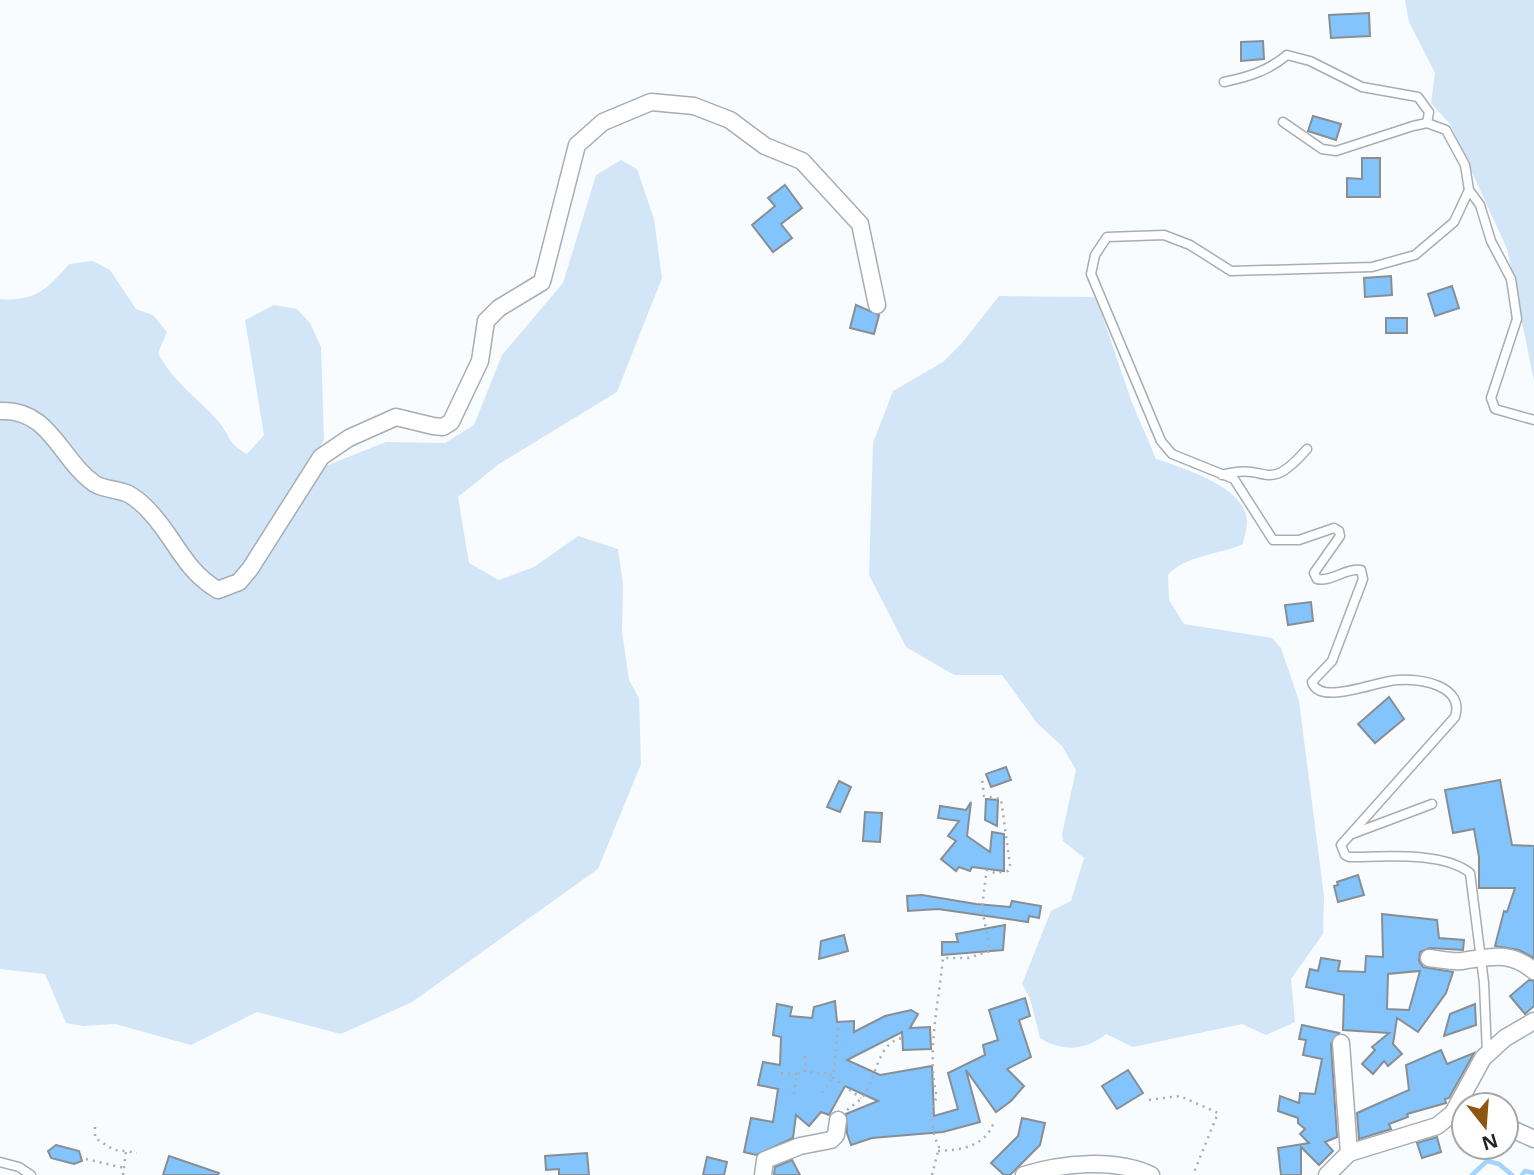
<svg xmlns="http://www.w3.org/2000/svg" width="1534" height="1175" font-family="'Noto Sans',sans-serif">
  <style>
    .green { fill: #d2e6f7 }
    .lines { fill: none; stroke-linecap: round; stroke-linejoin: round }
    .stream { stroke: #a4d4fe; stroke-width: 4.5 }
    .building { fill: #83c4fc; stroke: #878e94; stroke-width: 2; fill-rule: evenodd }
    .lane-casing { stroke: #a6adb4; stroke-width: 11 }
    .street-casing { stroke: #a6adb4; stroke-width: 19 }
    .path { stroke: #aaadaf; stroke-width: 2.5; stroke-dasharray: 2 5; stroke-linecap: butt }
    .lane { stroke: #fff; stroke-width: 8 }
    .street { stroke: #fff; stroke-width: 16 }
  </style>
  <rect width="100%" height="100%" fill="#f9fcfe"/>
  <g class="green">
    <polygon points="1405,0 1534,0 1534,381 1507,249 1450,124 1431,103 1435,73 1409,22"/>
    <path d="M621,160L637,169L654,219L662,278L617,392L499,464L458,497L469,563L499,580L534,567L578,536L618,549L623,584L622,631L629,680L639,698L641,764L598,869L412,1002L341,1034L257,1012L191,1045L115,1024L83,1026L66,1023L45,974L0,969V299C34,302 48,289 69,264L93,261L110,270L136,309L153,315L167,332L158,353C173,382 198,398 219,422C231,437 228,444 247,454L264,435L245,320L274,305L297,309L310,323L321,347L324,440L313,460L328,465L386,442L445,443L474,425L502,355L563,283L596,175Z"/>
    <path d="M999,296L1096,297L1131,400L1156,459C1183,468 1247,487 1247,522C1247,529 1244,537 1243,544C1219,555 1185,555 1168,575L1169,600L1184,624L1272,638L1281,648L1299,701L1324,896L1323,934L1291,979L1295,1022L1266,1035L1242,1024L1133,1047L1106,1034C1085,1051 1063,1052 1040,1038L1030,998L1022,984L1051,911L1071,901L1084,858L1063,841L1062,834L1076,770L1062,746L1037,723L1002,675H954L906,647L869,575L873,443L893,391L943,362L962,343Z"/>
  </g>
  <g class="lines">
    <g class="stream">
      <polyline points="1472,1175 1487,1161 1499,1164 1512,1175"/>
      <polyline points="1522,1175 1525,1171 1534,1173"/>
    </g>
  </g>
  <g class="building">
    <polygon points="1369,13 1370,36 1331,38 1329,15"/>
    <polygon points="1263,41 1264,59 1241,61 1241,42"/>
    <polygon points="1313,116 1341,124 1336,140 1308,131"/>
    <polygon points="1362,158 1380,158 1380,197 1347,197 1347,178 1362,179"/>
    <polygon points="785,185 802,208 781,224 792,238 773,252 752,225 775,206 768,198"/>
    <polygon points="1391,276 1392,295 1365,297 1364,278"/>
    <polygon points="1452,286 1459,308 1435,316 1428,294"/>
    <polygon points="856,305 879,315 874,334 850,328"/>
    <rect x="1386" y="318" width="21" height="15"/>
    <polygon points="1311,602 1313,621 1288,625 1285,605"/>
    <polygon points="1389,697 1404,719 1375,743 1358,724"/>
    <polygon points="1006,767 1011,780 991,787 986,774"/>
    <polygon points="1500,780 1512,845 1534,846 1534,958 1519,950 1495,946 1504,911 1507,912 1515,888 1479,888 1479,857 1474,829 1453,833 1445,790"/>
    <polygon points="839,781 851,787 840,812 827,807"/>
    <polygon points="986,799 998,800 997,826 985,820"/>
    <polygon points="971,802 967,836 990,852 992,832 1004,834 1004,871 972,867 970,871 959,867 956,871 941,859 956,841 948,836 959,821 938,818 940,806 966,810"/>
    <polygon points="865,812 882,813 880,842 863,841"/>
    <polygon points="1358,875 1364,895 1338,902 1334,886 1338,885 1337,882"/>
    <polygon points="922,895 976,904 1010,907 1012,901 1041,906 1039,918 1029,916 1028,922 938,909 908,911 907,896"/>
    <path d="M1382,914L1437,920L1439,938L1464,940L1463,950L1430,948L1420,952L1419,961L1423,967L1453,972L1446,993L1418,1032L1397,1018L1393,1044L1402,1054L1388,1066L1384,1061L1373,1074L1362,1064L1375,1050L1372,1047L1389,1033L1343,1030L1344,995L1306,987L1310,969L1318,971L1321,958L1340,961L1338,971L1365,972L1366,956L1383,957ZM1420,971L1409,1010L1387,1009L1388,974Z"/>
    <polygon points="1005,925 1003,950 942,955 942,942 958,942 956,934"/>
    <polygon points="844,935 848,951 819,959 821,941"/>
    <polygon points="1529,980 1534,981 1534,1006 1525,1014 1510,996"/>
    <polygon points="1025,998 1030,1016 1019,1020 1031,1057 1007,1069 1024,1086 1011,1101 996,1112 966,1070 980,1122 943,1132 872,1138 851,1145 847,1133 846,1114 878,1101 845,1086 829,1115 821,1112 809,1126 796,1115 793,1138 756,1155 744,1152 751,1118 773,1122 778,1089 758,1085 763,1062 780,1065 781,1037 773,1035 777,1004 792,1007 790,1016 812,1018 814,1007 835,1001 837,1022 854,1021 854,1032 885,1016 911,1010 918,1014 910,1028 930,1027 931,1049 903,1050 902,1032 847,1060 880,1075 932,1066 934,1116 958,1109 948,1073 985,1055 983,1045 998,1040 989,1010"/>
    <polygon points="1475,1004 1476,1025 1444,1036 1450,1014"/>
    <polygon points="1302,1025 1339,1033 1331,1044 1337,1137 1325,1142 1333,1151 1319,1165 1301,1147 1301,1175 1281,1175 1278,1148 1309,1143 1300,1134 1305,1129 1298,1123 1298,1118 1278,1111 1280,1096 1299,1103 1300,1093 1315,1094 1322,1059 1303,1055 1306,1040 1299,1039"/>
    <polygon points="1441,1050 1447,1064 1474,1053 1449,1098 1445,1099 1446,1103 1407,1114 1408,1117 1389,1124 1391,1129 1359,1139 1357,1113 1409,1090 1406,1065"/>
    <polygon points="1128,1070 1143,1093 1117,1109 1102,1086"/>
    <polygon points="1022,1118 1045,1123 1040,1145 1010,1175 1004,1175 991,1163 1018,1136"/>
    <polygon points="1437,1137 1441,1152 1422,1158 1417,1143"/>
    <polygon points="56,1145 79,1151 82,1161 74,1164 51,1158 48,1151"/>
    <polygon points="587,1153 589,1175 559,1175 559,1169 546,1170 545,1156"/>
    <polygon points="169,1156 219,1173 218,1175 163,1175"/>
    <polygon points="707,1157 727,1162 724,1175 703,1175"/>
    <polygon points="792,1160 800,1175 774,1175 775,1167"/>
  </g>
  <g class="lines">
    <g class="lane-casing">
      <g id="lane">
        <path d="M1224,82C1248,77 1268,71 1287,55L1310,61L1362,87L1418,97L1429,112L1427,123"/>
        <path d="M1283,122L1322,149L1336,151L1413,126L1427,123L1446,130L1465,165L1469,190L1454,222L1415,255L1372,267L1231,271L1190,245L1164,235L1107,237L1095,255L1091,274L1161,441L1172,454L1234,479L1273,540H1299L1334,528L1339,531L1340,536L1314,573L1317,579C1332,582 1345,568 1361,570L1363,579L1332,661L1312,682C1319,707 1379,680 1398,680C1421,678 1465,686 1455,717L1341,845L1345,855L1349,857C1383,857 1443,851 1470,873L1484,983L1487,1054"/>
        <polyline points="1469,190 1480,205 1491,241 1511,279 1517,319 1491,398 1495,409 1534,420"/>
        <path d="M1222,475C1269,461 1265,497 1307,449"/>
        <polyline points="1352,834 1432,804"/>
        <polyline points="0,1162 19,1167 31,1175"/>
      </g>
    </g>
    <g class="street-casing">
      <g id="street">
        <path d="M0,411C50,408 60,460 95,484C103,489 116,489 126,493C134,496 145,506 151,513C176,540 184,570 218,590L239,582L250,569L321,457L349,438L396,417L433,426L443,427L451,422L480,361L486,321L499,308L542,282L577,145L603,122L651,102L694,106L730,120L765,146L802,161L860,224L877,305"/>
        <path d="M1429,958C1439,959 1451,962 1462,961C1491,957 1509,950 1534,971"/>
        <polyline points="1341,1043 1349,1153"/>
        <polyline points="1514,1130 1534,1139"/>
        <polyline points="763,1175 765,1160 800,1146 831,1140 836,1135 838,1120"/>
        <path d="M1024,1175C1062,1163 1115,1158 1151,1175"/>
        <polyline points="1327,1175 1349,1153 1437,1126 1453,1113 1483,1058 1505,1038 1534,1021"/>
      </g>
    </g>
    <g class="path">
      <polyline points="838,1028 833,1078 861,1098"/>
      <polyline points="805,1056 805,1072 829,1073 833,1078 821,1094"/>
      <polyline points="781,1073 797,1074"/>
      <polyline points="794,1094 797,1074 805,1072"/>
      <polyline points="1149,1100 1180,1096 1218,1113 1193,1175"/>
      <path d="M847,1110C853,1105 860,1101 864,1095C877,1077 877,1043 902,1038"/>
      <polyline points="95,1127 95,1138 114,1150 126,1151"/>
      <path d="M938,1151C961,1150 985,1147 994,1122"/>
      <polyline points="86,1159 124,1168"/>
      <polyline points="123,1175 126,1151 137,1153"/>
      <path d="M932,1175L939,1147C932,1133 928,1111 937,1097C926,1055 939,1001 943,958H968L990,951L982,908L986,875L987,870L995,873L1008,871L1010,865L1001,799L984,796L982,779"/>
    </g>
    <use href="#lane" class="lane"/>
    <use href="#street" class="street"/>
  </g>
  <g transform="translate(1485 1126) rotate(163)"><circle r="33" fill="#ffffff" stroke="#a7a8a9" stroke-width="2"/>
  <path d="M0-5L12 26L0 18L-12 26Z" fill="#8e560e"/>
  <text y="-10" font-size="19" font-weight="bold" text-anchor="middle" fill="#222527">N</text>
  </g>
</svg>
